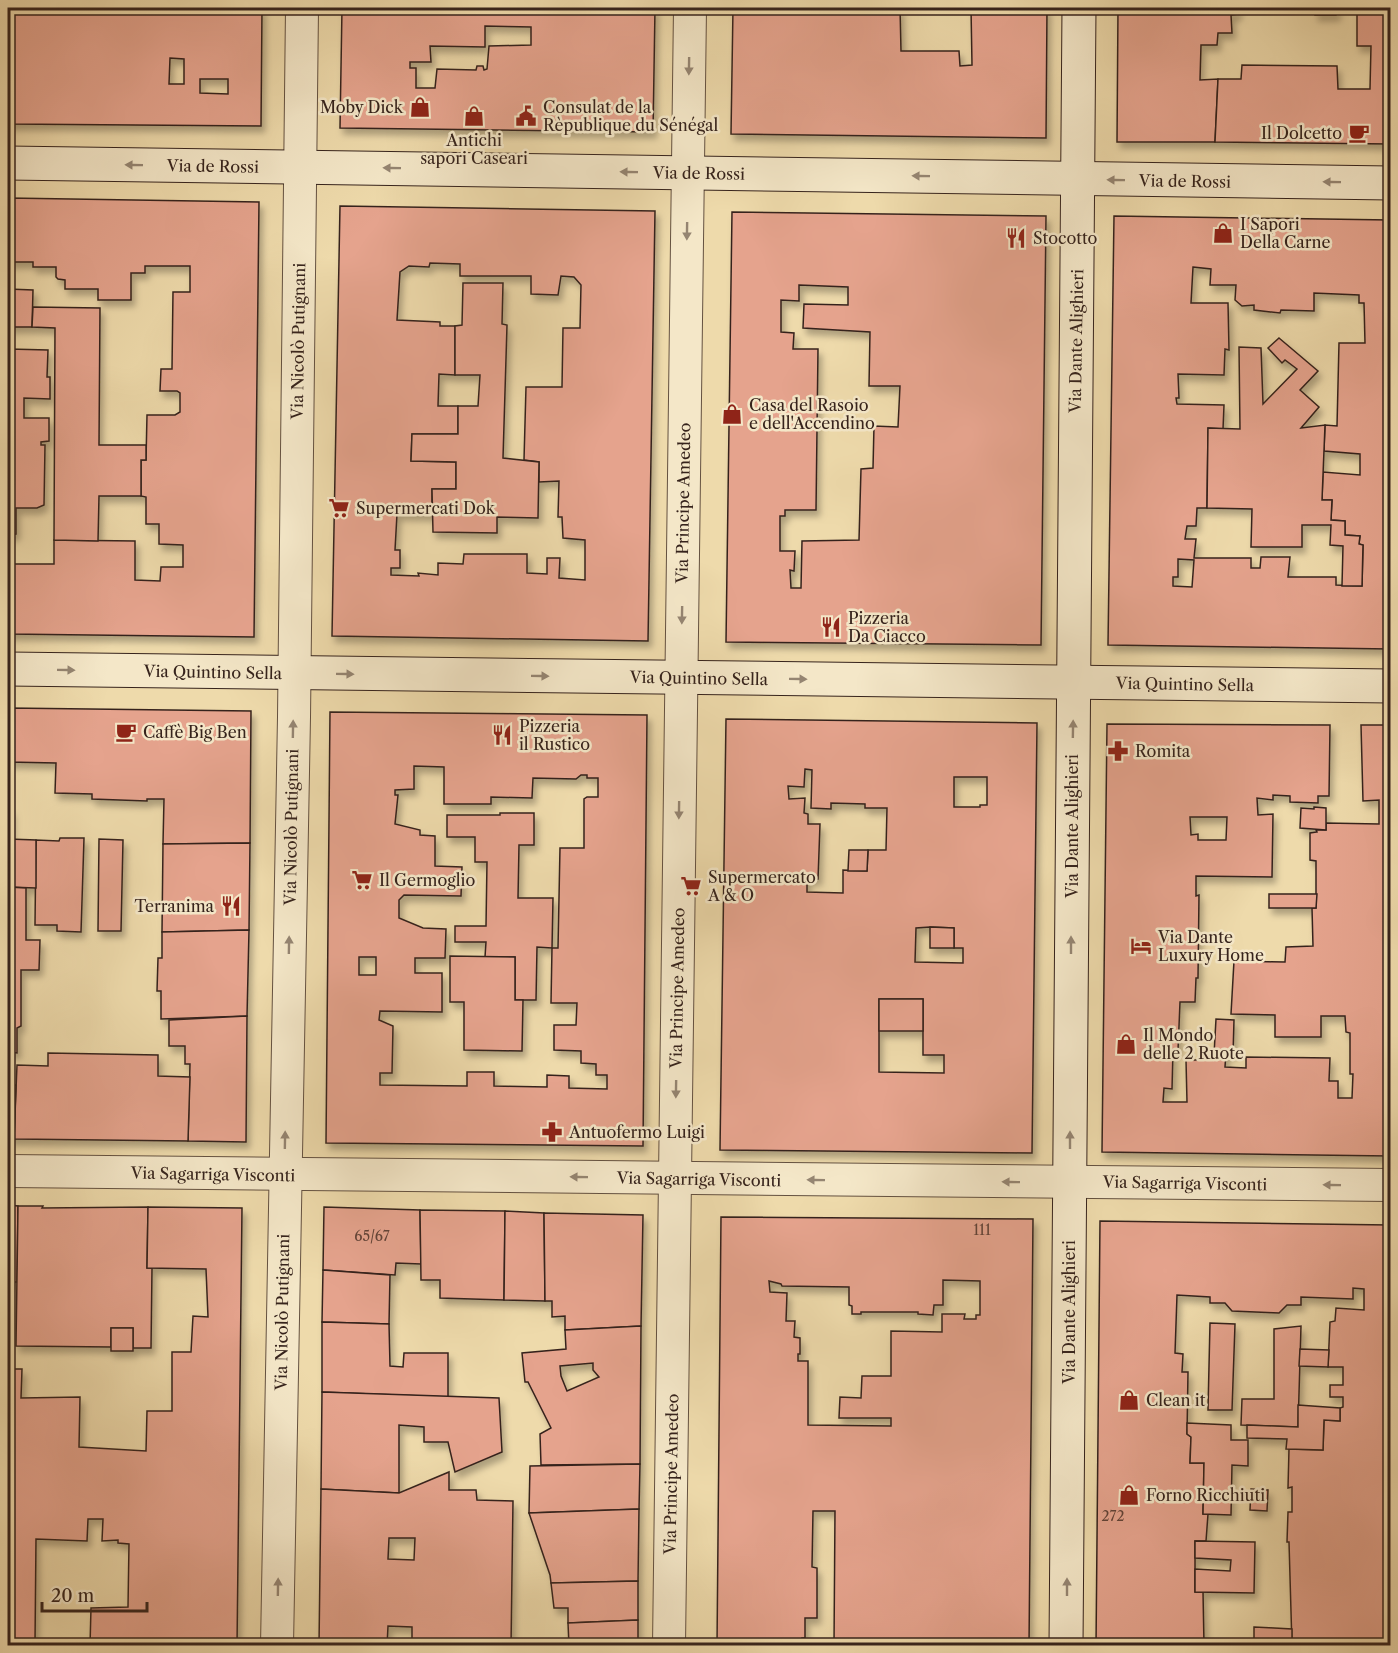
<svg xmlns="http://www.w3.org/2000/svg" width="1398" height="1653" font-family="'Libre Caslon Text',serif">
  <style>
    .building { fill: #e5a38d; stroke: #36231c; stroke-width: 1.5; fill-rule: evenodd; filter: url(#shadow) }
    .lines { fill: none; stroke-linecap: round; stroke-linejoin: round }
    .street-casing { stroke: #645140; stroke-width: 34 }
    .secondary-casing { stroke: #36231c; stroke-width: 35 }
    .street { stroke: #f4e7c8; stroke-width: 32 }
    .secondary { stroke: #f4e7c8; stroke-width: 33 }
    .oneway { fill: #958572 }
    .labels { text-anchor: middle; stroke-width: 5; stroke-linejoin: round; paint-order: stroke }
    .number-label { font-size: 14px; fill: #624338 }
    .poi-label { font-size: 16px; fill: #36231c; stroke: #f4e7c8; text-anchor: start }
    .street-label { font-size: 16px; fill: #36231c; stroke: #f4e7c8 }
  </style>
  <defs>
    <filter id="shadow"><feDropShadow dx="3.5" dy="6" stdDeviation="3" flood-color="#0004"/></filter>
  </defs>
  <rect width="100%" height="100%" fill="#eedaab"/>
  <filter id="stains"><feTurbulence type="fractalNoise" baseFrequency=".00333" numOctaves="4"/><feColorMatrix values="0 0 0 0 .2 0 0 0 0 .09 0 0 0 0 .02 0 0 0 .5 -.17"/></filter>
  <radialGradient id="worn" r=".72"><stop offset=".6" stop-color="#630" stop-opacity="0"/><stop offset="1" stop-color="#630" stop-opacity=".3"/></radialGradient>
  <g class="building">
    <path d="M8,8H262L261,126L8,124ZM170,58L184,59V84H169ZM200,79H228V94L200,93Z"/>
    <path d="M342,8H655L653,132L340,128ZM485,26L531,27V45L489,46L487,69L484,70L483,66H477L476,70L437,69L435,88H416V68H410V62H431L430,46L485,47Z"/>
    <polygon points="733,8 900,8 901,51 959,51 960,66 972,65 971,8 1047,8 1046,138 731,134"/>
    <polygon points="1118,8 1238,8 1238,14 1231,15 1232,33 1218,33 1217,45 1201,45 1200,80 1218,79 1215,142 1117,142"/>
    <polygon points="1315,8 1338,8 1336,15 1315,15"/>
    <polygon points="1357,8 1390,8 1390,144 1215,142 1218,79 1241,79 1242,65 1337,66 1338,89 1370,89 1371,46 1357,46"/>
    <polygon points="8,198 259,202 254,637 8,634 8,564 54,564 54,540 135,541 135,580 160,581 161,567 183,567 183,545 159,544 159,524 146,524 146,497 141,496 141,460 146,460 147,415 175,415 180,412 180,393 177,391 160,391 161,369 172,369 173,292 190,292 190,266 145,266 145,273 131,273 131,300 98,300 98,289 65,289 65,280 58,279 56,277 56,267 33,267 33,262 8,262"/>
    <path d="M340,206L655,211L648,641L332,636ZM430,263L460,264V276H531V294L558,295L561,276L574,277L581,285L580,328H563L562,387H526L524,460L539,462V482L559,481L558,517H562L563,538L585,540V580L559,578L560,558H547V574L527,573V554H464L463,564L438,563V575L418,573L419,576L391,575V568H400V550H395L397,514L432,515V489H456V462L411,461L412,434H458V406H438L439,374L455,375V326H440V322L397,320L400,272L409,266L429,267Z"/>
    <path d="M732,212L1046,216L1041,645L726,642ZM799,285L848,287V305L804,304L803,328L870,332L869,386H900L898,427L874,426L873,468L861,469L859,540L802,541L801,588H791L790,570L794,571L795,551H780V516H785V510H816L818,349H793L794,333L781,332V300L799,301Z"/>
    <path d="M1114,216L1390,220V649L1108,645ZM1193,267L1211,269L1210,285H1236L1235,300L1242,306L1254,305V310L1280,313L1281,310L1314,311V293L1359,295V303H1364L1365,343H1339L1337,426L1325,425L1324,451L1360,454V475L1323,472L1322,500H1332L1331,520L1345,521V535L1360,536L1359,544L1363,545L1362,586L1336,585V577H1288L1290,557H1261L1260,568H1251V558H1194L1196,539H1185L1187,526H1196L1197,508H1207L1208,428L1223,429L1224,405L1177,404L1176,398H1179L1178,374L1224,375L1225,349L1229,350L1228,303H1191ZM1178,559L1194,560L1192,587L1173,586V577H1178Z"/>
    <polygon points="463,283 503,283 502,324 507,325 503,458 539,462 538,518 497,517 497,533 433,532 432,489 456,489 456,462 411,461 412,434 458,434 458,406 478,406 480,375 455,375 455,326 462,325"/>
    <polygon points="8,289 33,290 32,327 8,327"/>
    <polygon points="33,307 100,308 99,445 146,445 146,460 141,460 141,496 99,496 98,541 54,540 55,328 32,327"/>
    <polygon points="1279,338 1318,371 1300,390 1319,407 1301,428 1325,425 1322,500 1332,500 1331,520 1345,521 1345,535 1360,536 1359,544 1363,545 1362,586 1342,586 1343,546 1330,545 1331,525 1302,525 1302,547 1251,547 1252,509 1207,508 1208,428 1240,429 1239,347 1261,348 1263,404 1297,369 1285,360 1282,363 1268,348"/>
    <polygon points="8,349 48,350 47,377 50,377 50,399 24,398 24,418 49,418 49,441 41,442 41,445 45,445 44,505 37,508 16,508 16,534 8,535 10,462 8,462"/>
    <polygon points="8,708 251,711 250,843 163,844 164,799 147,799 147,801 92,799 92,794 55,793 56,763 8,762"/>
    <path d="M330,712L647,715L643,1146L326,1143ZM414,766L444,767V804H491V797L532,798L533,778L576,779L581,775H587V778H598V797H587L584,799V848H560L558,948H552L551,1003H577L576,1025H554V1050L581,1051V1063L596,1064V1075H607V1089L569,1088V1076L547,1075V1087L494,1086V1072H467V1086L380,1085V1073H392L393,1026L379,1020L380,1011L442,1012V973H415V958H445L446,929L423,928L399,918V900L404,895L461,896L462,867L435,866V836L420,835V830L395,824L398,795H395V790L414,789ZM376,957V975H359V957Z"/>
    <path d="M726,719L1037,723L1032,1153L720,1150ZM805,769L812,770L811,808L831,809V803L865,804V808H887L886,850H868L867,871L843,870V893L807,892V879H818L820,824H808V814L804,813L805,798L789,799L788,786L804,787ZM954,777H987V805H980V807H954ZM930,927L954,928V948H963V963L915,962L916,928ZM879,999H923V1055H944V1073L879,1072Z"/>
    <path d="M1107,724L1330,725L1329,796H1318V803L1290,802V796L1273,795V800L1257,798L1258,815L1273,814L1272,877L1196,876V896L1199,895L1198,978H1196L1195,1002H1180L1178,1050H1173L1172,1089L1164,1088L1163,1102H1187L1186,1060H1205V1055H1214L1216,1019L1234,1020L1233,1054L1226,1052L1225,1067L1246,1068V1057L1330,1058L1329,1081H1338V1098H1352L1353,1074H1350V1033L1346,1032L1345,1016H1321V1037H1275V1015L1231,1014L1234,961L1285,962L1286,947L1313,946L1312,908H1316V861L1310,860V833L1317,832L1316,830H1326V823L1379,824V800L1363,801L1361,725H1390V1156L1102,1152ZM1190,817H1227L1226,840H1198V834L1191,835Z"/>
    <polygon points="1314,807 1326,808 1326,830 1300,828 1301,808 1314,809"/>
    <polygon points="8,810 11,810 11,840 8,839"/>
    <polygon points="500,813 534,813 534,845 519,845 518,898 553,898 552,948 537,947 536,1000 515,1000 515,957 485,957 486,942 455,942 455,926 486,926 487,862 475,862 475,837 447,837 447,815 500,815"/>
    <polygon points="60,838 84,838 81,932 57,931 57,925 35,925 36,840 59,841"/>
    <polygon points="8,839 36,840 36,888 8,887"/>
    <polygon points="99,839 123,840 121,931 98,931"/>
    <polygon points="250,843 249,930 162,932 163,844"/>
    <polygon points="849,850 868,850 867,871 848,871"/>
    <polygon points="8,887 26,888 26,940 40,940 39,970 21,970 21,1026 17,1028 17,1053 8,1052"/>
    <polygon points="1269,894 1317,894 1316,908 1269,908"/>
    <polygon points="930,927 954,928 954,948 930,948"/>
    <polygon points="249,930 247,1016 161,1019 161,991 157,991 158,958 162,958 162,932"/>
    <polygon points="450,956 515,957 515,1000 523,1000 522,1051 464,1050 464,1002 450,1002"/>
    <rect x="879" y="999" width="44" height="32"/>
    <polygon points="247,1016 246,1142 188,1141 190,1064 185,1064 185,1046 169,1046 169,1020"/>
    <polygon points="48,1053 158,1055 158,1076 190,1077 188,1141 14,1139 17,1065 48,1066"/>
    <polygon points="8,1085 16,1085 14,1139 8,1138"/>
    <polygon points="8,1205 18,1206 17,1282 8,1282"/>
    <polygon points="18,1206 43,1206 42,1208 148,1207 147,1268 152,1268 151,1348 133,1348 133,1328 111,1328 111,1347 16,1346"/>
    <polygon points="148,1207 242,1208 237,1646 90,1646 91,1608 128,1607 129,1544 118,1543 118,1540 102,1541 103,1519 88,1519 87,1541 36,1539 35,1643 8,1641 8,1369 22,1369 21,1398 80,1397 79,1447 146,1451 147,1411 172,1411 172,1352 191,1352 193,1316 208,1317 206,1269 147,1268"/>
    <polygon points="324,1207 420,1210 421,1264 396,1263 395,1275 323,1270"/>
    <polygon points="420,1210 505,1211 504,1300 440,1298 440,1280 421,1280"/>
    <polygon points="505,1211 544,1213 545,1301 504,1300"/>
    <polygon points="544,1213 643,1215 641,1326 565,1330 565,1316 552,1317 552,1301 545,1301"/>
    <path d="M721,1217L1033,1219L1029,1646H834L835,1511H813L812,1567L817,1568V1618H805V1638H802V1646H717ZM943,1280L980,1281V1315H976V1319H964L965,1314H942V1332L891,1331V1376H862L861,1398L840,1397L839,1418H891V1426L808,1425V1361H798V1354H800V1338L794,1337L795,1321H786L787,1293L770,1292L769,1281L781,1284L782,1286L849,1287V1305L852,1306V1314H861V1312H918V1314L933,1315L934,1305H943Z"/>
    <polygon points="1100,1221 1390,1225 1390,1646 1292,1646 1289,1542 1287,1542 1288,1512 1292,1512 1292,1487 1288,1488 1289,1449 1323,1450 1324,1420 1340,1421 1340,1408 1343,1407 1343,1397 1330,1397 1330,1385 1343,1385 1343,1367 1328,1367 1330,1322 1335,1321 1336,1308 1364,1310 1364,1289 1353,1288 1353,1299 1301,1297 1301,1305 1287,1305 1279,1313 1232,1311 1225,1303 1210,1303 1210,1297 1177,1295 1175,1353 1183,1354 1182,1372 1188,1372 1187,1434 1191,1437 1190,1463 1204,1463 1203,1514 1208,1514 1206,1541 1195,1541 1195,1592 1203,1592 1204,1645 1096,1646"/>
    <polygon points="323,1270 390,1275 389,1324 322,1322"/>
    <polygon points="322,1322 389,1324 390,1366 403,1367 404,1353 448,1353 448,1397 322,1392"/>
    <polygon points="1210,1323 1235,1324 1232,1410 1208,1410"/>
    <path d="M641,1326L640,1464L541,1465L540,1434L551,1428L528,1382H525L522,1353L566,1349L565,1330ZM593,1363V1370L599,1377L567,1391L561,1376L560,1366Z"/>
    <polygon points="1301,1326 1298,1427 1241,1425 1242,1399 1274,1399 1274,1329"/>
    <rect x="111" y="1328" width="22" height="23"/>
    <polygon points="1300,1349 1329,1350 1328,1367 1299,1366"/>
    <polygon points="322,1392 499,1398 502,1452 455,1472 448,1442 424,1442 424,1427 399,1425 399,1493 321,1489"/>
    <polygon points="1298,1405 1340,1408 1340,1421 1324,1420 1323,1450 1286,1449 1287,1439 1247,1438 1247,1425 1298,1427"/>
    <polygon points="1187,1423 1231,1425 1231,1440 1248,1440 1248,1466 1232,1465 1231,1515 1203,1514 1204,1463 1190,1463 1191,1437 1187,1434"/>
    <polygon points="640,1464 639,1509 529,1513 530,1466"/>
    <path d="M449,1472V1490H476L477,1500L513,1501L511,1646H412V1627L388,1626L387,1646H319L321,1489L399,1493ZM389,1538H415L414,1560L388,1559Z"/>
    <polygon points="1251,1489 1268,1490 1267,1511 1250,1510"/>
    <polygon points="639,1509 638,1581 551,1583 550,1575 529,1513"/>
    <polygon points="1195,1541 1255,1542 1254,1593 1195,1592 1195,1569 1230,1571 1231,1560 1195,1558"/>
    <polygon points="638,1581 638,1620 568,1623 568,1608 554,1608 551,1583"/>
    <polygon points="638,1620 638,1646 569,1646 568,1623"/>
    <polygon points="1254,1627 1292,1629 1292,1646 1254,1646"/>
  </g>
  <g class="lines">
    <g class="street-casing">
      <g id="street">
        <polyline points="8,1171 1390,1185"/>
        <polyline points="277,1646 294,717 302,8"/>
        <polyline points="669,1646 690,8"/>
      </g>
    </g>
    <g class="secondary-casing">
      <g id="secondary">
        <polyline points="8,163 1390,183"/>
        <polyline points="8,669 1390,686"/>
        <polyline points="1066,1646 1079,8"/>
      </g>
    </g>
    <use href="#street" class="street"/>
    <use href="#secondary" class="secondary"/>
  </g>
  <defs><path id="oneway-solid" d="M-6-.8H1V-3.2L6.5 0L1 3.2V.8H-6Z" transform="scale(1.5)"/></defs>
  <g class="oneway">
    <use href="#oneway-solid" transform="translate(689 66) rotate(91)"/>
    <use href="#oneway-solid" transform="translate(134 165) rotate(-179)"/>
    <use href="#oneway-solid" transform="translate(392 168) rotate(-179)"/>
    <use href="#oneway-solid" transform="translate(629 172) rotate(-179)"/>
    <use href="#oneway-solid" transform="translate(921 176) rotate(-179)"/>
    <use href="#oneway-solid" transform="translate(1116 180) rotate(-179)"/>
    <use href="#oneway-solid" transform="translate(1332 182) rotate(-179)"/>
    <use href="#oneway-solid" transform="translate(687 231) rotate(91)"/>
    <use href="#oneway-solid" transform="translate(682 615) rotate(91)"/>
    <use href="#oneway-solid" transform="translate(66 670) rotate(1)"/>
    <use href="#oneway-solid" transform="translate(345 674) rotate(1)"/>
    <use href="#oneway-solid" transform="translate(540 676) rotate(1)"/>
    <use href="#oneway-solid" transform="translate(798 679) rotate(1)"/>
    <use href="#oneway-solid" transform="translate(293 729) rotate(-89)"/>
    <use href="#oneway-solid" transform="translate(1073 729) rotate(-89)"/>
    <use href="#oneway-solid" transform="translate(679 810) rotate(91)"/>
    <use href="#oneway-solid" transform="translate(289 945) rotate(-89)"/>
    <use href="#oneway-solid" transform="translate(1071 945) rotate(-90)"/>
    <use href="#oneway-solid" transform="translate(676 1089) rotate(91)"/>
    <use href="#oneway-solid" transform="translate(285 1140) rotate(-89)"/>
    <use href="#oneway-solid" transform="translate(1070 1140) rotate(-90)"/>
    <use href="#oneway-solid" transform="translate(579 1177) rotate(-179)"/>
    <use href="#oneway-solid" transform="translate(816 1180) rotate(-179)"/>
    <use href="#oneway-solid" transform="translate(1011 1182) rotate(-179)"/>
    <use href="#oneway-solid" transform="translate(1332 1185) rotate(-179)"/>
    <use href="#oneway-solid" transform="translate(278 1587) rotate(-89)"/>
    <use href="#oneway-solid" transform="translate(1067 1587) rotate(-90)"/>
  </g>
  <defs>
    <g id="shop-bare" transform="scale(1.62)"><path d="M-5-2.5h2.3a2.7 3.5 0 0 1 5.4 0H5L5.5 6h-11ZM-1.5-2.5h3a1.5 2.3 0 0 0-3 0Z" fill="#8f2418" stroke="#f4e7c8" stroke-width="2.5" paint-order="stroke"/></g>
    <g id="civic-bare" transform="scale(1.62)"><path d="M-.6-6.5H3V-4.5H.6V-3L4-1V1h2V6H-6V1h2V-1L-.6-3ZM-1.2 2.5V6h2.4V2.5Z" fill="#8f2418" stroke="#f4e7c8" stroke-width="2.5" paint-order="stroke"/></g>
    <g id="cafe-bare" transform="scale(1.62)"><path d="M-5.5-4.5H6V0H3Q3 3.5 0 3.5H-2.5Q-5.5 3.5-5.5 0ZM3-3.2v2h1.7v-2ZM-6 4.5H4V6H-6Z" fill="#8f2418" stroke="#f4e7c8" stroke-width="2.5" paint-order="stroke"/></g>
    <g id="restaurant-bare" transform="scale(1.62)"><path d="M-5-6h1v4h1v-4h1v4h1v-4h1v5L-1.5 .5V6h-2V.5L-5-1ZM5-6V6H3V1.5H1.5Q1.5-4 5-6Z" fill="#8f2418" stroke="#f4e7c8" stroke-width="2.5" paint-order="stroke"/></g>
    <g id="supermarket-bare" transform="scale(1.62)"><path d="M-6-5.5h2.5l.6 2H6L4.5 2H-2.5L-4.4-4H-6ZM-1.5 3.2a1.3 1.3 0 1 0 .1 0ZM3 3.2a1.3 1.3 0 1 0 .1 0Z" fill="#8f2418" stroke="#f4e7c8" stroke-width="2.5" paint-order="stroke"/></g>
    <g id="pharmacy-bare" transform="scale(1.62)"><path d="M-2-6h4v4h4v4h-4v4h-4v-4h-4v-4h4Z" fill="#8f2418" stroke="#f4e7c8" stroke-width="2.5" paint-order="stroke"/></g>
    <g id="hotel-bare" transform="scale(1.62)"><path d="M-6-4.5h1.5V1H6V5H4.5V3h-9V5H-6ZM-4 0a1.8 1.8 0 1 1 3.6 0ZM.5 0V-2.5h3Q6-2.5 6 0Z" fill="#8f2418" stroke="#f4e7c8" stroke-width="2.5" paint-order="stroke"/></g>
  </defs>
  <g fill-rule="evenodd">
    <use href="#shop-bare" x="420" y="107"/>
    <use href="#shop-bare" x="474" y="116"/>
    <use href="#civic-bare" x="526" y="116"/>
    <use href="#cafe-bare" x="1359" y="133"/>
    <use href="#shop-bare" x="1223" y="233"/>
    <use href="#restaurant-bare" x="1016" y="238"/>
    <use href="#shop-bare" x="732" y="414"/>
    <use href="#supermarket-bare" x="339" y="508"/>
    <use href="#restaurant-bare" x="831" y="627"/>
    <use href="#cafe-bare" x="126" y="732"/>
    <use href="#restaurant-bare" x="502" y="735"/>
    <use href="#pharmacy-bare" x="1118" y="751"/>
    <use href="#supermarket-bare" x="362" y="880"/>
    <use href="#supermarket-bare" x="691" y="886"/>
    <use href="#restaurant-bare" x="231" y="906"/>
    <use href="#hotel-bare" x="1141" y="946"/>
    <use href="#shop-bare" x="1126" y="1044"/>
    <use href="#pharmacy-bare" x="552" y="1132"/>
    <use href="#shop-bare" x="1129" y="1400"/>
    <use href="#shop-bare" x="1129" y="1495"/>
  </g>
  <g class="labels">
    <g class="number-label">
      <text x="982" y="1235">111</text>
      <text x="372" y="1241">65/67</text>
      <text x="1113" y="1521">272</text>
    </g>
    <g class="poi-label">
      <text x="403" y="113" text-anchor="end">Moby Dick</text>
      <text x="543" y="113">Consulat de la<tspan x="543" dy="18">Rèpublique du Sénégal</tspan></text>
      <text x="1342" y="139" text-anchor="end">Il Dolcetto</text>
      <text x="474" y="146" text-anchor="middle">Antichi<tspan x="474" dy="18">sapori Caseari</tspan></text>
      <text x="1240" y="230">I Sapori<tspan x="1240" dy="18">Della Carne</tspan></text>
      <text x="1033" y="244">Stocotto</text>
      <text x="749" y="411">Casa del Rasoio<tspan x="749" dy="18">e dell'Accendino</tspan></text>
      <text x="356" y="514">Supermercati Dok</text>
      <text x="848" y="624">Pizzeria<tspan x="848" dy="18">Da Ciacco</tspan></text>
      <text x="519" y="732">Pizzeria<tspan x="519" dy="18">il Rustico</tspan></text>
      <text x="143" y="738">Caffè Big Ben</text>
      <text x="1135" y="757">Romita</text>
      <text x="708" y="883">Supermercato<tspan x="708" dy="18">A &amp; O</tspan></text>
      <text x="379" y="886">Il Germoglio</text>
      <text x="214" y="912" text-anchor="end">Terranima</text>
      <text x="1158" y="943">Via Dante<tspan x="1158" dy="18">Luxury Home</tspan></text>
      <text x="1143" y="1041">Il Mondo<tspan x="1143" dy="18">delle 2 Ruote</tspan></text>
      <text x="569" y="1138">Antuofermo Luigi</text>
      <text x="1146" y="1406">Clean it</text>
      <text x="1146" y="1501">Forno Ricchiuti</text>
    </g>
    <g class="street-label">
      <text transform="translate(213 166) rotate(1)" y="6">Via de Rossi</text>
      <text transform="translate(699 173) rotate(1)" y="6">Via de Rossi</text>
      <text transform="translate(1185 181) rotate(1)" y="6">Via de Rossi</text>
      <text transform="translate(298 341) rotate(-89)" y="6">Via Nicolò Putignani</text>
      <text transform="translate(1076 341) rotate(-89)" y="6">Via Dante Alighieri</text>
      <text transform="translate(683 503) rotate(-89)" y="6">Via Principe Amedeo</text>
      <text transform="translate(213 672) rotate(1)" y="6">Via Quintino Sella</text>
      <text transform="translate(699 678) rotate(1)" y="6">Via Quintino Sella</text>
      <text transform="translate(1185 684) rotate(1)" y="6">Via Quintino Sella</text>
      <text transform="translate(1072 826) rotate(-90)" y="6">Via Dante Alighieri</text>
      <text transform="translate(291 827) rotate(-89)" y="6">Via Nicolò Putignani</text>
      <text transform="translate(677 988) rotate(-89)" y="6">Via Principe Amedeo</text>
      <text transform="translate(213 1174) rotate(1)" y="6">Via Sagarriga Visconti</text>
      <text transform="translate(699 1179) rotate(1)" y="6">Via Sagarriga Visconti</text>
      <text transform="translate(1185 1183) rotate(1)" y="6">Via Sagarriga Visconti</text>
      <text transform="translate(282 1312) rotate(-89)" y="6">Via Nicolò Putignani</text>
      <text transform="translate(1069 1312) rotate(-90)" y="6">Via Dante Alighieri</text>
      <text transform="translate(671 1474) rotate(-89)" y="6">Via Principe Amedeo</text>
    </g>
  </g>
  <rect width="1398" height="1653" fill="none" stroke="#eedaab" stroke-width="30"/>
  <rect x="9" y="9" width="1380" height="1635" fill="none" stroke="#36231c" stroke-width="3"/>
  <rect x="15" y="15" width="1368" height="1623" fill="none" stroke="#36231c" stroke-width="1.5"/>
  <path d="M42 1602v9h105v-9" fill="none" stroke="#36231c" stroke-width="3"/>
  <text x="51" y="1602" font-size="18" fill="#36231c" stroke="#f4e7c8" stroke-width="4.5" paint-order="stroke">20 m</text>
  <rect width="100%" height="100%" filter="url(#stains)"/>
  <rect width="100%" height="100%" fill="url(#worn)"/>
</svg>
